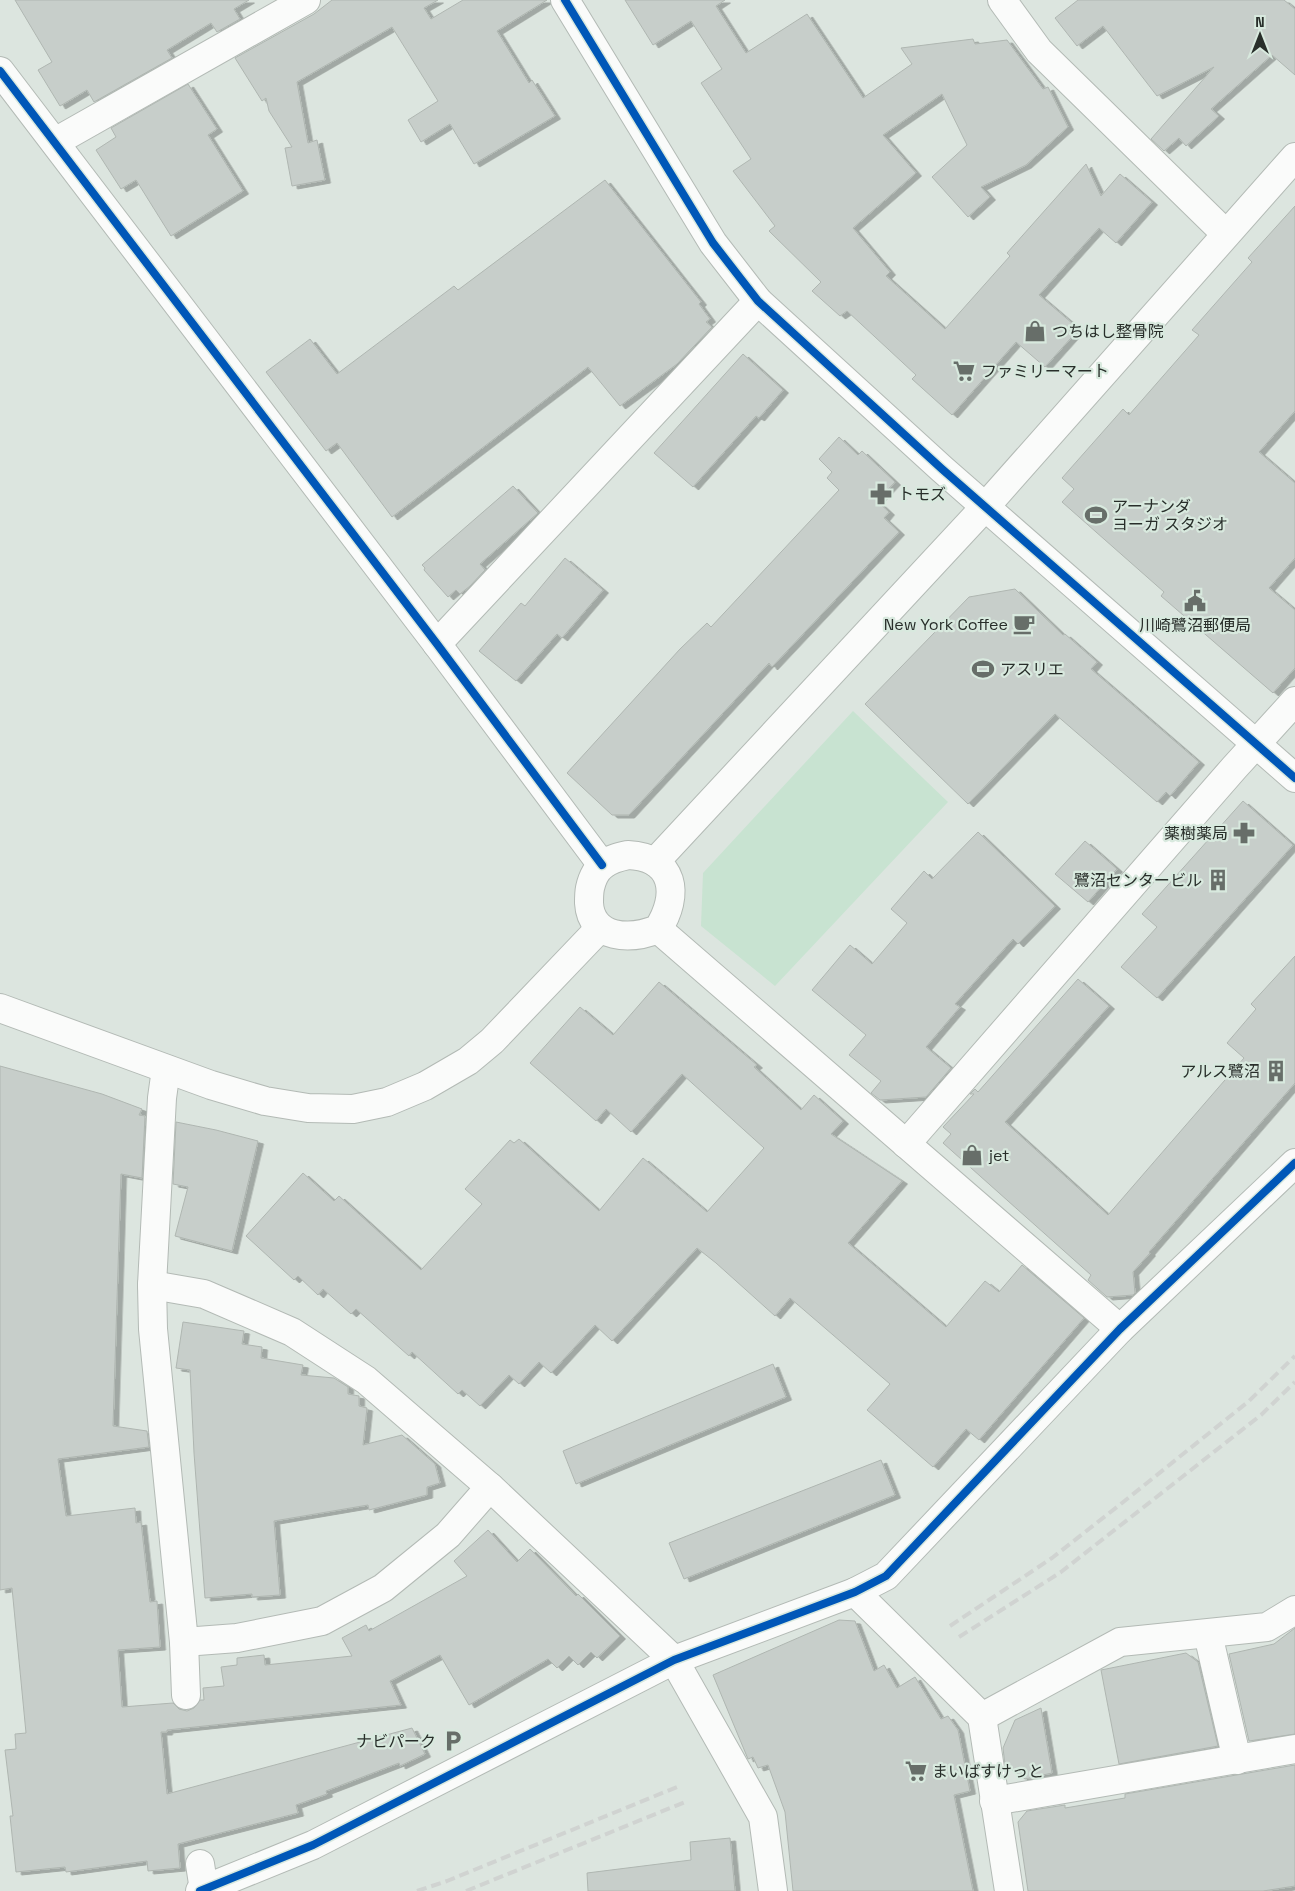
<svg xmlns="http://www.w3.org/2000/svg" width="1295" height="1891" font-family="'Space Grotesk','Noto Sans JP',sans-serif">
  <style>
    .green { fill: #c8e3d1 }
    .building { fill: #c7ceca; stroke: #afb6b1; filter: url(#shadow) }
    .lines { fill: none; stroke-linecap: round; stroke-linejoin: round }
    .minor-casing { stroke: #b3bab5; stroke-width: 30 }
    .minor { stroke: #fafbfa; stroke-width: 28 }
    .rail { stroke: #d0d3d1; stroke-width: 4; stroke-dasharray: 10 5; stroke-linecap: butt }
    .cycleway-casing { stroke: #d8e9de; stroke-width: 11 }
    .cycleway { stroke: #0057b8; stroke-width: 8 }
    .labels { text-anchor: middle; stroke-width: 4.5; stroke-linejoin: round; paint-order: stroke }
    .poi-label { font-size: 16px; fill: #282e2a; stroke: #d8e9de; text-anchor: start }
  </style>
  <defs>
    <filter id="shadow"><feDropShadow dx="5.5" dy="3" stdDeviation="0" flood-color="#0004"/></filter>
  </defs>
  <rect width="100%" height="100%" fill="#dce5df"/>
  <polygon class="green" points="853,711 948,802 775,986 701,926 703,873"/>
  <g class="building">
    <polygon points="15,0 249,0 234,9 240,19 217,32 211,23 167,50 172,58 94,102 87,90 60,106 38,70 52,62"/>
    <polygon points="332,0 438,0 424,8 431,19 463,0 547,0 497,31 529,83 532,80 555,116 474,164 450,124 421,142 408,120 438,101 392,27 297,82 308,143 317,140 325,180 292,186 285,148 292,147 269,111 266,98 262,101 235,58 314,14"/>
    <polygon points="625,0 725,0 716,6 746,53 807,14 863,98 912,64 901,48 973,39 975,44 1007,40 1043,89 1048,87 1068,127 1026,165 981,187 990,197 968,217 932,177 967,145 942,94 883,135 916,173 853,228 890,272 886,276 945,329 1010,256 1007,253 1086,164 1101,196 1120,174 1152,202 1116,243 1099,228 1039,295 1079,329 1045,367 1016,342 952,415 912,379 916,375 847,311 840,316 812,291 821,282 769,231 775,226 733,171 751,159 701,83 722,69 691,21 653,45"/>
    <polygon points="1078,0 1284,0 1295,9 1295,75 1272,55 1211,109 1219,116 1186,146 1179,138 1164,151 1151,139 1214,67 1157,96 1103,26 1077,46 1055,18"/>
    <polygon points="188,84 217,129 208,135 243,191 171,236 136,180 121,189 96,150 116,137 111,128"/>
    <polygon points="605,180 701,302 699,304 710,319 706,322 712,327 677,364 620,406 588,367 392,517 337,443 326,451 266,372 310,339 337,374 454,286 458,290"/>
    <polygon points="1295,206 1295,411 1259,452 1295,483 1295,558 1269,588 1295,610 1295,668 1273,693 1161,596 1164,592 1062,502 1074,489 1062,478 1123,409 1129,415 1199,335 1192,330 1252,262 1248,258"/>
    <polygon points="743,354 783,390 759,418 756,416 693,487 654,453"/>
    <polygon points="839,437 858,455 862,451 895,482 877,501 889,512 884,518 899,532 772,667 769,663 629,815 612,815 567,773 680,649 707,623 711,627 839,490 827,478 832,472 819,459"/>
    <polygon points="513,486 538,513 480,564 485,570 470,586 460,594 456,590 448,597 424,570 425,568 422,565"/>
    <polygon points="565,558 603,590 562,638 557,634 516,681 479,651 521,603 525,606"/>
    <polygon points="1015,589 1063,635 1065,634 1097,662 1091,669 1199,762 1170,796 1166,792 1157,802 1055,714 968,804 865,704 969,597"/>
    <polygon points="1243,801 1293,845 1157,998 1121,967 1157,927 1142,914"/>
    <polygon points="978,832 1055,906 1018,944 1013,939 955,1004 960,1007 926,1047 951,1068 926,1097 880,1100 871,1093 881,1081 849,1055 866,1035 812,990 850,945 872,964 907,923 891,909 924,871 932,879"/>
    <polygon points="1085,841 1117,869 1088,902 1055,874"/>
    <polygon points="1295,956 1295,1083 1149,1252 1150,1253 1133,1272 1135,1293 1133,1295 1107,1297 1088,1280 1091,1275 943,1143 951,1134 943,1127 974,1094 970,1094 975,1089 978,1092 1078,979 1109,1006 1005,1122 1108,1215 1244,1058 1227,1043 1256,1009 1251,1004"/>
    <polygon points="659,982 757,1065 754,1067 801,1110 814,1095 843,1121 831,1134 902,1181 848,1243 946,1327 985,1281 999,1292 1022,1265 1084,1318 979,1440 966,1429 933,1467 867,1410 890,1384 790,1298 775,1316 716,1263 697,1248 612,1341 595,1325 551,1373 539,1362 519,1384 509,1375 480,1406 462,1390 458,1394 412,1352 409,1356 356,1309 351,1314 323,1289 318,1295 298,1276 294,1280 246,1236 303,1173 334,1201 339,1196 421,1270 482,1204 465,1189 510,1140 514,1143 519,1139 599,1211 643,1158 707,1212 764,1148 682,1074 631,1132 606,1109 596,1121 530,1063 580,1007 613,1035"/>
    <polygon points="0,1066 102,1094 142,1109 139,1115 145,1116 142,1178 121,1174 113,1426 147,1431 149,1447 58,1459 66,1516 135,1508 136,1523 141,1522 150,1602 157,1601 160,1647 118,1650 122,1707 173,1703 179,1709 187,1711 194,1708 200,1700 204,1700 203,1688 224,1686 221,1667 237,1665 237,1658 264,1655 265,1665 352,1656 342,1638 366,1625 369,1631 467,1576 454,1561 488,1530 517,1562 530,1549 576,1596 578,1594 620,1636 597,1658 591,1652 578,1665 569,1656 557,1668 548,1659 469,1705 440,1655 390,1681 401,1705 167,1730 167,1732 161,1732 167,1794 412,1728 425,1754 400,1766 399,1763 326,1791 327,1794 296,1805 298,1813 178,1844 180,1868 148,1871 147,1861 66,1872 65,1867 16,1872 10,1816 13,1816 5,1750 16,1749 15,1734 26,1733 12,1588 0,1590"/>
    <polygon points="176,1122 216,1130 258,1141 232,1251 175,1236 188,1187 173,1184"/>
    <polygon points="183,1322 244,1331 242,1344 262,1347 261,1358 303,1365 301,1375 334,1378 348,1387 348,1394 359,1396 359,1406 367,1408 363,1445 402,1435 435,1464 440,1483 427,1487 427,1495 369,1510 368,1505 274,1521 280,1595 252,1597 252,1594 205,1598 194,1453 190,1370 176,1368"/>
    <polygon points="773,1364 786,1397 576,1484 563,1451"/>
    <polygon points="881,1460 895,1495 684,1579 669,1543"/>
    <polygon points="839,1620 855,1621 874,1671 884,1665 897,1688 915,1677 941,1719 948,1716 958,1730 970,1791 954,1795 973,1891 793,1891 785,1812 768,1765 758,1768 753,1757 748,1759 713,1675"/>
    <polygon points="1295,1628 1295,1734 1249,1741 1229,1654 1274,1644"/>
    <polygon points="1186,1653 1198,1662 1218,1746 1119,1764 1101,1670"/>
    <polygon points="1041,1708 1052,1773 1025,1779 1005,1765 1003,1748 1015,1720"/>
    <polygon points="1295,1765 1295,1886 1263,1891 1028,1891 1018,1822 1027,1811 1065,1805 1065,1808 1125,1798 1125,1794"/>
    <polygon points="730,1838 735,1891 588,1891 587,1873 691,1860 690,1842"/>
  </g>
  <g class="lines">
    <g class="minor-casing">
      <g id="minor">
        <polyline points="565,0 713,243 758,301 942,469 1295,778"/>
        <polyline points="1002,0 1039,51 1226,234"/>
        <polyline points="0,71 437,644 602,865"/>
        <polyline points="55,142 306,0"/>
        <polyline points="437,644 758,301"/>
        <path d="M628,855C675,857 680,895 658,929C631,940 591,940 589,903C589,897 589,893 590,888C592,879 596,870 603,865C610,859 619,857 628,855Z"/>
        <polyline points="655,862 985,507 1295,157"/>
        <polyline points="658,929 1120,1329"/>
        <polyline points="0,1008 211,1085 265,1101 308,1108 353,1109 387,1102 425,1086 468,1061 492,1041 600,928"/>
        <polyline points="166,1069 162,1098 152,1285 153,1329 184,1642 237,1638 322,1621 383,1588 448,1535 490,1487"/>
        <polyline points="906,1144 1234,768 1295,701"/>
        <polyline points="152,1285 204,1294 292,1332 366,1380 490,1487 674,1660 763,1817 773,1891"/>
        <polyline points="855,1592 982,1717 1009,1891"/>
        <polyline points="1208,1634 1237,1760"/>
        <polyline points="184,1642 186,1695"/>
        <polyline points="982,1717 1120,1642 1267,1627 1295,1610"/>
        <polyline points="994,1801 1295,1749"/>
        <polyline points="200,1864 204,1890"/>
        <polyline points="200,1891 313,1845 674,1660 855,1592 886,1576 1120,1329 1295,1163"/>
      </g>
    </g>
    <use href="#minor" class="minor"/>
    <g class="rail">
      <polyline points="950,1626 1052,1558 1122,1503 1249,1401 1295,1356"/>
      <polyline points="959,1637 1061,1572 1261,1415 1295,1382"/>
      <polyline points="417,1891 447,1881 677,1787"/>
      <polyline points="466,1891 685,1802"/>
    </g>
    <g class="cycleway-casing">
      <g id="cycleway">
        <polyline points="565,0 713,243 758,301 942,469 1295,778"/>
        <polyline points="0,71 437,644 602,865"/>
        <polyline points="200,1891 313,1845 674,1660 855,1592 886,1576 1120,1329 1295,1163"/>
      </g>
    </g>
    <use href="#cycleway" class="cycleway"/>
  </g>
  <defs>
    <g id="shop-bare" transform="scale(1.725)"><path d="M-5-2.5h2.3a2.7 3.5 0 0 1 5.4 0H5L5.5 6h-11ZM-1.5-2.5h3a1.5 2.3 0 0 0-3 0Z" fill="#676e69" stroke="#d8e9de" stroke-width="2.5" paint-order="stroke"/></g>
    <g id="supermarket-bare" transform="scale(1.725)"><path d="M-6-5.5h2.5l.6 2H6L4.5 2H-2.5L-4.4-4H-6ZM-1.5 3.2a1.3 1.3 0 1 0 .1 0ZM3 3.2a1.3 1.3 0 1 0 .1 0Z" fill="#676e69" stroke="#d8e9de" stroke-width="2.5" paint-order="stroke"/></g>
    <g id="pharmacy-bare" transform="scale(1.725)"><path d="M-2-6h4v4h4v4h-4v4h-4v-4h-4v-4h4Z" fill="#676e69" stroke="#d8e9de" stroke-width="2.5" paint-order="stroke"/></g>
    <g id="stadium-bare" transform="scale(1.725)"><path d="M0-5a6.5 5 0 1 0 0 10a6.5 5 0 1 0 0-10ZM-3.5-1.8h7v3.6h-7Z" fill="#676e69" stroke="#d8e9de" stroke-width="2.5" paint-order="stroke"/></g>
    <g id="civic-bare" transform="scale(1.725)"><path d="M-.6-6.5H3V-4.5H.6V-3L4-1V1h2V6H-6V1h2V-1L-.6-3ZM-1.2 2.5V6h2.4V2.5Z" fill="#676e69" stroke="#d8e9de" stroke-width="2.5" paint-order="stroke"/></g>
    <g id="cafe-bare" transform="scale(1.725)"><path d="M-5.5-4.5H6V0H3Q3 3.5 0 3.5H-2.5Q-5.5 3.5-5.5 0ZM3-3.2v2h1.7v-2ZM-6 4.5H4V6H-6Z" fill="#676e69" stroke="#d8e9de" stroke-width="2.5" paint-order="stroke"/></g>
    <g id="building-bare" transform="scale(1.725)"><path d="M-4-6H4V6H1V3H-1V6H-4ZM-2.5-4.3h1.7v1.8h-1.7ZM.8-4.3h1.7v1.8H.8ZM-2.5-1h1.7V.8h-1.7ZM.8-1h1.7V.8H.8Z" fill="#676e69" stroke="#d8e9de" stroke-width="2.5" paint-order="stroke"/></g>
    <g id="parking-bare" transform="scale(1.725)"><path d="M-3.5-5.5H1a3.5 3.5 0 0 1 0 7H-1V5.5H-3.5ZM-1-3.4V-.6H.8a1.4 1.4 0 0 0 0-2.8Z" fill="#676e69" stroke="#d8e9de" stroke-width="2.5" paint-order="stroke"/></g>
  </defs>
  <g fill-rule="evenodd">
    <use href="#shop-bare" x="1035" y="331"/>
    <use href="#supermarket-bare" x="964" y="371"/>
    <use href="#pharmacy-bare" x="881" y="494"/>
    <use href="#stadium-bare" x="1096" y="515"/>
    <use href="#civic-bare" x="1195" y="601"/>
    <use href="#cafe-bare" x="1024" y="624"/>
    <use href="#stadium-bare" x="983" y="669"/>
    <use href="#pharmacy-bare" x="1244" y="833"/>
    <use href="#building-bare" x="1218" y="880"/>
    <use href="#building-bare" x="1276" y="1071"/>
    <use href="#shop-bare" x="972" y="1155"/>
    <use href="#parking-bare" x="453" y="1741"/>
    <use href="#supermarket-bare" x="916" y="1771"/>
  </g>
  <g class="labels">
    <g class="poi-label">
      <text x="1052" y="337">つちはし整骨院</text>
      <text x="981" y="377">ファミリーマート</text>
      <text x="898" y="500">トモズ</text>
      <text x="1112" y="512">アーナンダ<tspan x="1112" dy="18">ヨーガ スタジオ</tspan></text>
      <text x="1008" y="630" text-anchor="end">New York Coffee</text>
      <text x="1195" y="631" text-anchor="middle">川崎鷺沼郵便局</text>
      <text x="1000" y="675">アスリエ</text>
      <text x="1228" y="839" text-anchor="end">薬樹薬局</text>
      <text x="1202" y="886" text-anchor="end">鷺沼センタービル</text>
      <text x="1260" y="1077" text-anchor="end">アルス鷺沼</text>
      <text x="989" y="1161">jet</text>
      <text x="436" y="1747" text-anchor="end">ナビパーク</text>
      <text x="932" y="1777">まいばすけっと</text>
    </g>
  </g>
  <g transform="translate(1260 35)" stroke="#d8e9de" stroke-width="4" paint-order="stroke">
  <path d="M0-4L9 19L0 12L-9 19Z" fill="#282e2a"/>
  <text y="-8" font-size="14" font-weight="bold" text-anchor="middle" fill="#282e2a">N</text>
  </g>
</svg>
